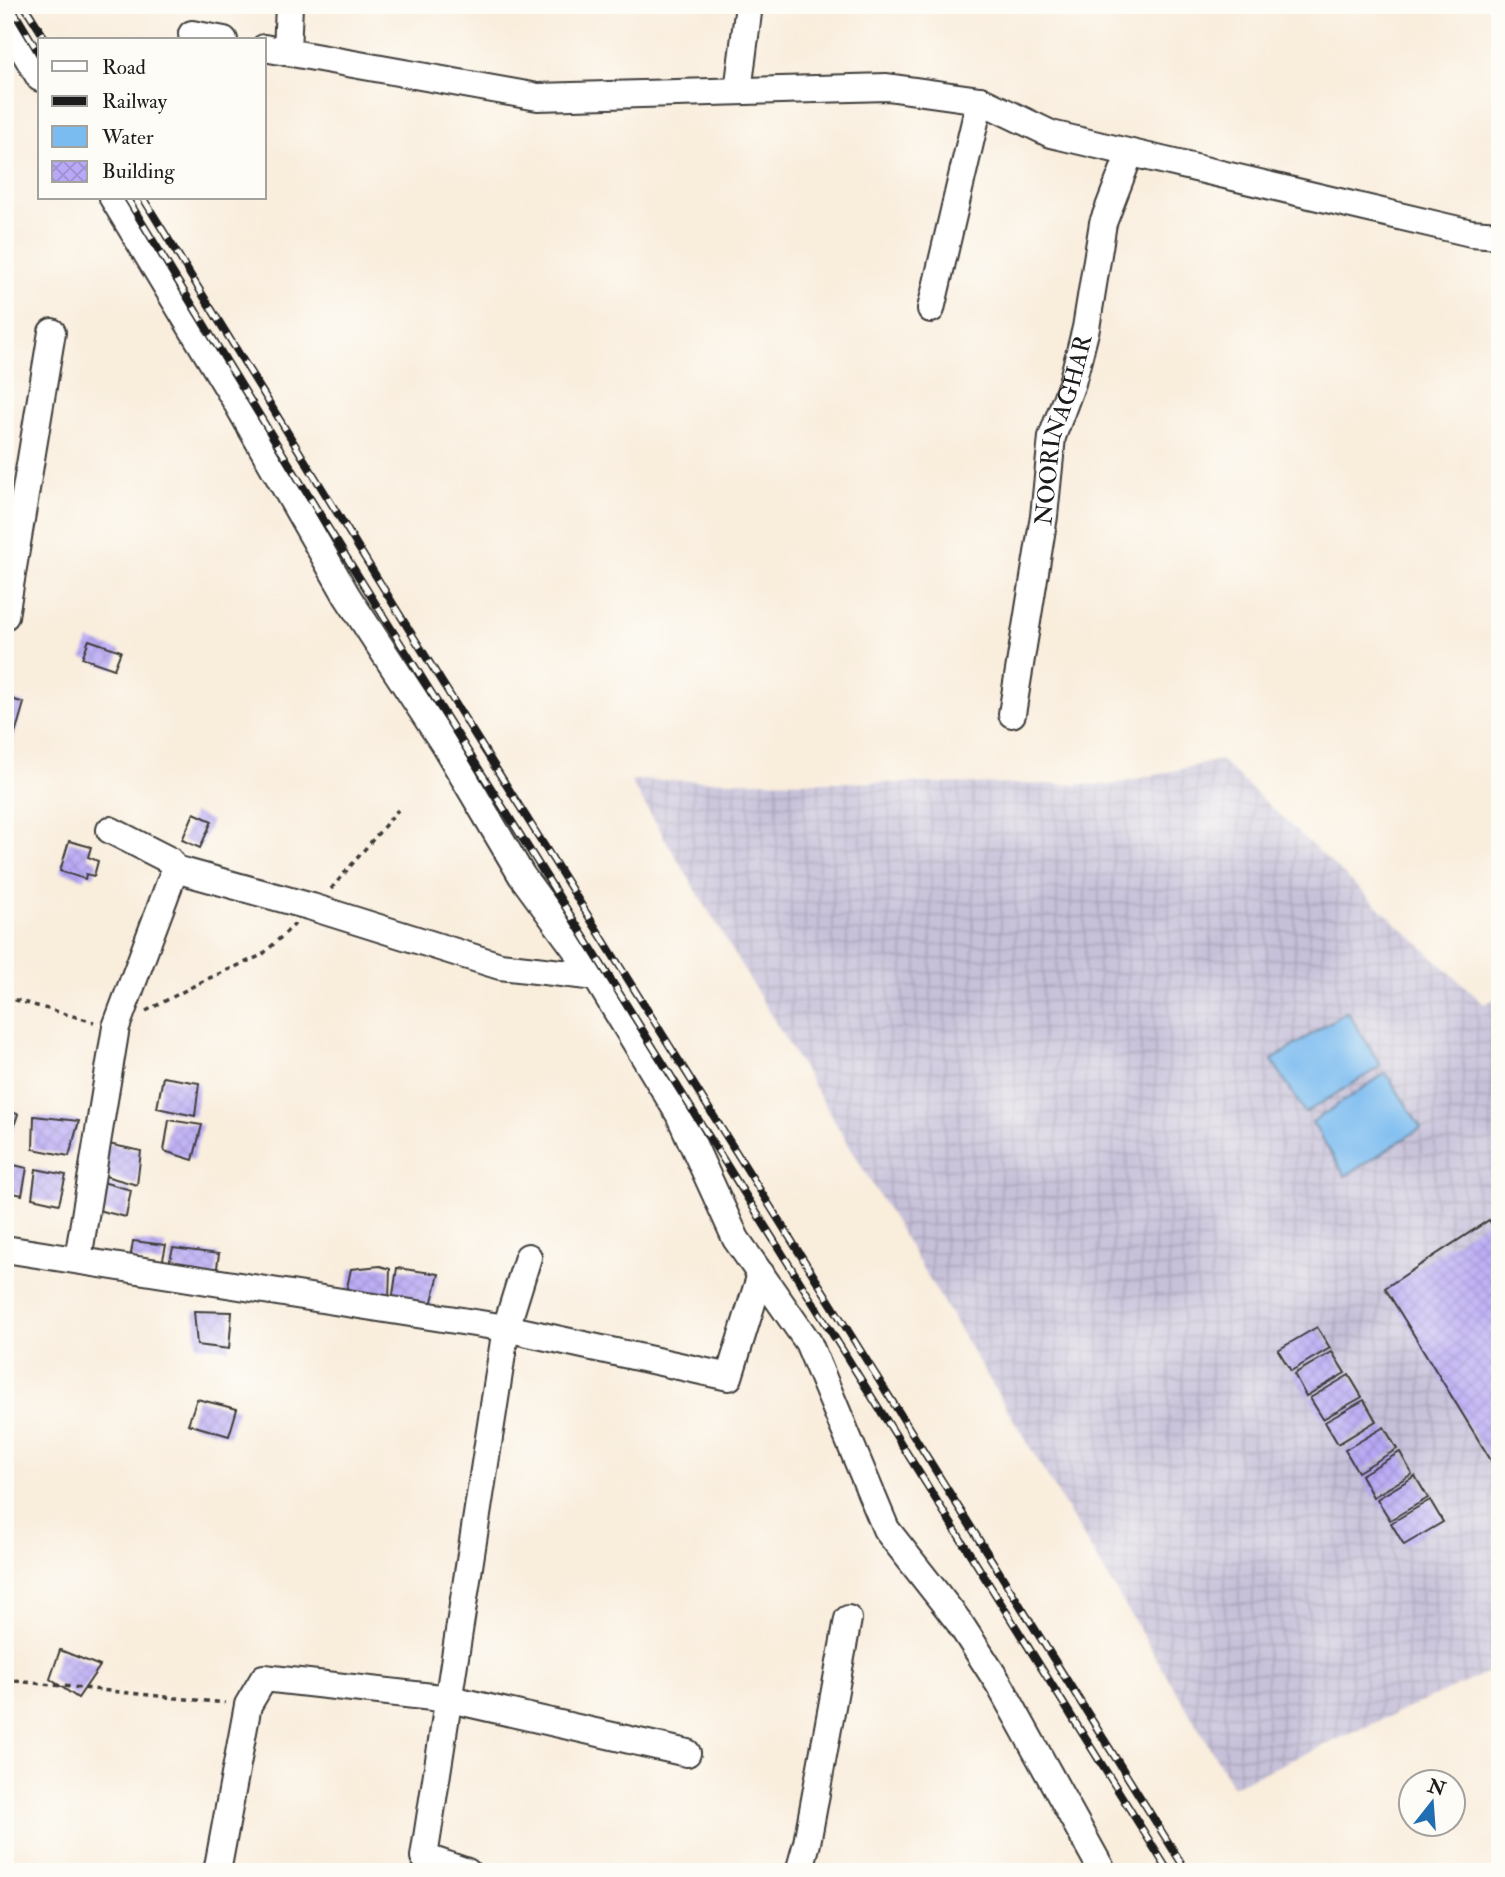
<svg xmlns="http://www.w3.org/2000/svg" width="1505" height="1877" font-family="'IM FELL Double Pica',serif">
  <style>
    .industrial { fill: url(#industrial-grid) }
    .water { fill: #7bbcf0; stroke: #4c6c86; stroke-width: 2 }
    .building { fill: url(#building-cross-hatch) }
    .lines { fill: none; stroke-linecap: round; stroke-linejoin: round }
    .minor-casing { stroke: #3d3b39; stroke-width: 30 }
    .path { stroke: #3d3b39; stroke-width: 3.5; stroke-dasharray: 5 5; stroke-linecap: butt }
    .minor { stroke: #fff; stroke-width: 26 }
    .rail-casing { stroke: #1c1c1c; stroke-width: 8 }
    .rail { stroke: #fdfcf7; stroke-width: 5; stroke-dasharray: 16; stroke-linecap: butt }
    .labels { text-anchor: middle; stroke-width: 6; stroke-linejoin: round; paint-order: stroke }
    .street-label { font-size: 24px; fill: #1c1c1c; stroke: #fdfcf7 }
  </style>
  <defs>
    <pattern id="industrial-grid" width="8" height="8" patternUnits="userSpaceOnUse" patternTransform="scale(1.75)"><rect width="8" height="8" fill="#c6c0d9"/><path d="M0 4h8M4 0v8" fill="none" stroke="#aaa4ba"/></pattern>
    <pattern id="building-cross-hatch" width="8" height="8" patternUnits="userSpaceOnUse" patternTransform="scale(1.75)"><rect width="8" height="8" fill="#b8a8f5"/><path d="M0 0l8 8M0 8l8-8" fill="none" stroke="#9e90d1"/></pattern>
  </defs>
  <rect width="100%" height="100%" fill="#fdfcf7"/>
  <filter id="ink" filterUnits="userSpaceOnUse"><feTurbulence type="fractalNoise" baseFrequency=".0143" numOctaves="2"/><feDisplacementMap in="SourceGraphic" scale="14" xChannelSelector="R" yChannelSelector="G"/><feConvolveMatrix kernelMatrix="1 2 1 2 8 2 1 2 1" color-interpolation-filters="sRGB"/></filter>
  <filter id="wash" filterUnits="userSpaceOnUse"><feTurbulence type="fractalNoise" baseFrequency=".00686" numOctaves="4" result="noise"/><feDisplacementMap in="SourceGraphic" scale="28" xChannelSelector="R" yChannelSelector="G"/><feGaussianBlur stdDeviation="1.57" result="paint"/><feColorMatrix in="noise" values="0 0 0 0 0 0 0 0 0 0 0 0 0 0 0 0 0 1.4 0 .05"/><feComposite in="paint" operator="in"/></filter>
  <g filter="url(#wash)">
    <rect width="100%" height="100%" fill="#f9eddc"/>
    <polygon class="industrial" points="1220,760 1484,1004 1500,997 1500,1667 1233,1786 630,780 1112,785"/>
    <g class="water">
      <polygon points="1347,1011 1381,1066 1305,1113 1272,1060"/>
      <polygon points="1386,1073 1421,1128 1345,1176 1312,1122"/>
    </g>
    <g id="blocks">
      <g class="building">
        <polygon points="89,640 121,651 114,669 82,658"/>
        <polygon points="5,697 24,703 12,744 5,742"/>
        <polygon points="194,813 212,821 200,848 182,840"/>
        <polygon points="69,841 91,847 88,857 98,861 94,876 86,874 85,879 60,871"/>
        <polygon points="163,1077 199,1083 195,1116 157,1108"/>
        <polygon points="5,1111 18,1114 8,1144 5,1142"/>
        <polygon points="34,1116 79,1121 69,1156 33,1149"/>
        <polygon points="169,1120 202,1125 193,1160 164,1151"/>
        <polygon points="104,1143 141,1151 137,1185 98,1174"/>
        <polygon points="5,1163 27,1168 22,1195 5,1191"/>
        <polygon points="36,1169 66,1175 59,1204 32,1198"/>
        <polygon points="88,1178 131,1190 126,1217 85,1207"/>
        <polygon points="1489,1220 1500,1237 1500,1475 1385,1288"/>
        <polygon points="133,1241 166,1245 162,1264 130,1260"/>
        <polygon points="173,1248 219,1254 215,1281 168,1268"/>
        <polygon points="380,1266 390,1269 389,1301 346,1292 351,1269"/>
        <polygon points="397,1268 439,1274 430,1309 391,1308"/>
        <polygon points="194,1311 232,1312 229,1349 197,1345"/>
        <polygon points="1317,1327 1330,1348 1291,1371 1278,1350"/>
        <polygon points="1332,1352 1345,1373 1306,1396 1294,1374"/>
        <polygon points="1349,1375 1362,1397 1323,1419 1310,1398"/>
        <polygon points="197,1399 237,1409 229,1436 188,1424"/>
        <polygon points="1364,1400 1376,1421 1338,1444 1325,1422"/>
        <polygon points="1384,1427 1397,1449 1358,1472 1345,1450"/>
        <polygon points="1400,1452 1412,1474 1373,1497 1361,1475"/>
        <polygon points="1415,1476 1428,1498 1390,1520 1377,1499"/>
        <polygon points="1430,1500 1443,1522 1404,1545 1391,1523"/>
        <polygon points="60,1650 100,1666 78,1698 50,1679"/>
      </g>
    </g>
  </g>
  <g filter="url(#ink)">
    <use href="#blocks" fill-opacity="0" stroke="#3d3b39" stroke-width="2"/>
    <g class="lines">
      <g class="minor-casing">
        <g id="minor">
          <polyline points="5,19 40,78"/>
          <polyline points="193,40 192,34 224,40"/>
          <polyline points="264,48 538,97 887,87 980,100 1051,134 1471,233 1500,235"/>
          <polyline points="287,52 289,5"/>
          <polyline points="738,91 749,5"/>
          <polyline points="113,198 234,398 347,596 444,744 522,876 596,977 679,1114 736,1239 808,1342 886,1529 959,1622 999,1684 1103,1872"/>
          <polyline points="931,309 980,100"/>
          <polyline points="5,616 52,332"/>
          <path id="s1" d="M1012,714L1044,516L1052,437L1072,383L1086,328L1103,223L1130,153"/>
          <polyline points="110,830 169,860 175,869 312,907 500,966 596,977"/>
          <polyline points="5,1249 506,1328 729,1377 761,1274"/>
          <polyline points="78,1259 116,1027 175,869"/>
          <polyline points="217,1872 248,1705 264,1678 450,1699 687,1753"/>
          <polyline points="467,1872 424,1857 506,1328 528,1257"/>
          <polyline points="799,1872 807,1843 848,1619"/>
        </g>
      </g>
      <g class="path">
        <polyline points="5,869 9,869 5,878"/>
        <polyline points="331,889 398,810"/>
        <polyline points="5,997 94,1022"/>
        <polyline points="146,1011 205,980 262,955 295,924"/>
        <polyline points="5,1680 225,1703"/>
      </g>
      <use href="#minor" class="minor"/>
      <g class="rail-casing">
        <g id="rail">
          <polyline points="10,5 40,55"/>
          <polyline points="24,5 46,40"/>
          <polyline points="127,198 327,526 1169,1872"/>
          <polyline points="143,198 408,628 1187,1872"/>
        </g>
      </g>
      <use href="#rail" class="rail"/>
    </g>
  </g>
  <g class="labels">
    <g class="street-label">
      <text dy="8" stroke="none"><textPath href="#s1" startOffset="289">NOORINAGHAR</textPath></text>
    </g>
  </g>
  <rect width="1505" height="1877" fill="none" stroke="#fdfcf7" stroke-width="28"/>
  <rect x="38" y="38" width="228" height="161" fill="#fdfcf7" stroke="#a3a29f" stroke-width="2"/>
  <rect x="52" y="61" width="35" height="10" fill="#ffffff" stroke="#a3a29f" stroke-width="2"/>
  <text x="102" y="74" font-size="21" fill="#1c1c1c">Road</text>
  <rect x="52" y="96" width="35" height="10" fill="#1c1c1c" stroke="#a3a29f" stroke-width="2"/>
  <text x="102" y="108" font-size="21" fill="#1c1c1c">Railway</text>
  <rect x="52" y="126" width="35" height="21" fill="#7bbcf0" stroke="#a3a29f" stroke-width="2"/>
  <text x="102" y="144" font-size="21" fill="#1c1c1c">Water</text>
  <rect x="52" y="161" width="35" height="21" fill="url(#building-cross-hatch)" stroke="#a3a29f" stroke-width="2"/>
  <text x="102" y="178" font-size="21" fill="#1c1c1c">Building</text>
  <g transform="translate(1432 1803) rotate(17)"><circle r="33" fill="#fdfcf7" stroke="#a3a29f" stroke-width="2"/>
  <path d="M0-5L12 26L0 18L-12 26Z" fill="#1f6fb2"/>
  <text y="-10" font-size="19" font-weight="bold" text-anchor="middle" fill="#1c1c1c">N</text>
  </g>
</svg>
